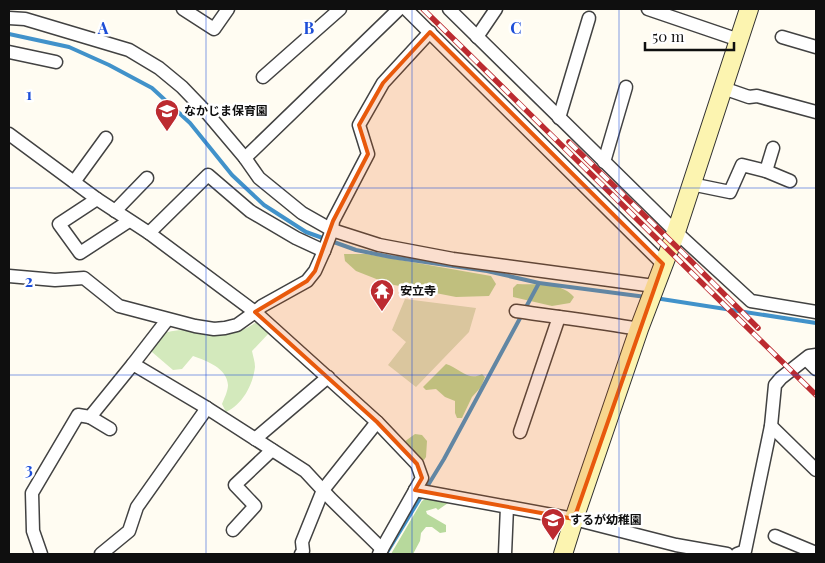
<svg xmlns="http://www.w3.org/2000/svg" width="825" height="563" font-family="'Playfair Display','Noto Sans JP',serif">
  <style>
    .green { fill: #d3e9bc }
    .forest { fill: #b7d99c }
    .cemetery { fill: #d7e1c3 }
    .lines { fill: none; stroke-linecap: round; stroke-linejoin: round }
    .stream { stroke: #4192ca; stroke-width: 4 }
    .street-casing { stroke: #424242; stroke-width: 15 }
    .secondary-casing { stroke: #313131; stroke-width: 20 }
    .street { stroke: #fff; stroke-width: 12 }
    .secondary { stroke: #fcf4b0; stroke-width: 18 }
    .rail-casing { stroke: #bc2b30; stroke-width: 5.5 }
    .rail { stroke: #fff; stroke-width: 4; stroke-dasharray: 11; stroke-linecap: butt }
    .marked { fill: #e8590c; fill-opacity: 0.2; stroke: #e8590c; stroke-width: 4; stroke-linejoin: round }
    .grid { fill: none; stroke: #1d4ed8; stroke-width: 1; stroke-opacity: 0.55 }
    .labels { text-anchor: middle; stroke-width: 5; stroke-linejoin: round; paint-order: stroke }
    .poi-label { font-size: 12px; font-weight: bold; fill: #0f0f0f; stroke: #fff; text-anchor: start }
    .grid-label { font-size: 16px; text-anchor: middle; font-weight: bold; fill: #1d4ed8; stroke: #fff; stroke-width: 5; stroke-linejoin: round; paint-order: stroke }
  </style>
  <rect width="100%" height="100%" fill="#fffcf2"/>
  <path class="green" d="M259,320L270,332L252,351C253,356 255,362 255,367C253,385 242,405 226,412L222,404C224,399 228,391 228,385C227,368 207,361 193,356L182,369L173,370L152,352C153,344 159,334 168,332C186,327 210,335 230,333C242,331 250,327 259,320Z"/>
  <g class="forest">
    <polygon points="344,254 366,254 491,276 496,284 489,296 456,297 389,284 356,271 345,261"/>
    <path d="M517,284C536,285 560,281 574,297L570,303L552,306L513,297V288Z"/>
    <path d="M446,364C458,367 468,382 482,374L485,377L481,387L472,397L462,418H457L455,413V401L445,397L436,389L426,390L423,387Z"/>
    <polygon points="415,434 422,435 427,441 426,457 424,460 419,459 404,442"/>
    <polygon points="427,498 448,503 438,510 436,508 426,511 427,514 446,525 446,532 440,533 432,527 426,527 421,533 420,541 413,554 391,554 422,501"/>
  </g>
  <polygon class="cemetery" points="405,299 476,308 469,332 416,387 388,365 406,342 392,330"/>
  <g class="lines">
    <g class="stream">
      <polyline points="9,34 69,47 109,65 152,88 190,123 232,175 264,205 306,232 356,250 391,257 487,271 539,283 646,297"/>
      <polyline points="655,298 816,323"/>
      <polyline points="386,554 444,459 539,283"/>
    </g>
    <g class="street-casing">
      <g id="street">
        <polyline points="183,9 214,29 228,9"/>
        <polyline points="406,9 663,264"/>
        <polyline points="449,9 676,232 751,301 816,312"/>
        <polyline points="648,9 739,40"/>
        <polyline points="9,18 25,19 129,50 159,68 182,87 207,113 245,158 259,178 302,213 332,230 379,245 453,259 654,286"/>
        <polyline points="477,37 496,9"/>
        <polyline points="782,37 816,47"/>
        <polyline points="9,52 56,62"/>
        <polyline points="263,77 340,9"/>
        <polyline points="723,88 749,97 757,96 816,112"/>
        <polyline points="559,118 589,18"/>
        <polyline points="9,134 97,199 149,233 255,312 377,422 417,464 422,478 379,554"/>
        <polyline points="245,158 399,9"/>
        <polyline points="604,162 626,87"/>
        <polyline points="766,171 790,181"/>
        <polyline points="74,182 106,138"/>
        <polyline points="691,184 730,192 742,165 766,171 773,148"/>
        <polyline points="97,199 59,224 80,253 129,221"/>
        <polyline points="115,211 147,178"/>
        <polyline points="149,233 208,175 250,211 296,238 324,251"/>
        <polyline points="9,276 55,280 84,278 119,306 195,326 214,329 225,328 237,325 255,312 262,306 307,281 315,271 324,251 332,230 333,221 368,154 359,125 383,83 430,32"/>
        <path d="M516,311C557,317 598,322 639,329"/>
        <polyline points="806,359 816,369"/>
        <polyline points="133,364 167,320"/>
        <polyline points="90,417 110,429"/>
        <polyline points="771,426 816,470"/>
        <polyline points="520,432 559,317"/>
        <polyline points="255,439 328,377"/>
        <polyline points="415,490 574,519 676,545 727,554"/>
        <polyline points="233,530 255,506 235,485 272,450"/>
        <polyline points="775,536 816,553"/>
        <polyline points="41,554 33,531 32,493 78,415 90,417 133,364 207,408 305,471 331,499 382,549"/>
        <polyline points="101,554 129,531 137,507 207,408"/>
        <polyline points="301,554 303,551 302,542 323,490 377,422"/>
        <polyline points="505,554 507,507"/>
        <polyline points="737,554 745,551 771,426 775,385 781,378 809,356 816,355"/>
      </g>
    </g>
    <g class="secondary-casing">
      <polyline id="secondary" points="563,554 574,519 639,329 676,232 749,9"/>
    </g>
    <use href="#street" class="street"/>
    <use href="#secondary" class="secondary"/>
    <g class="rail-casing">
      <g id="rail">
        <polyline points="423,9 816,395"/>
        <polyline points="569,142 682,252 758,328"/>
      </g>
    </g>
    <use href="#rail" class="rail"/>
  </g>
  <path class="marked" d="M430,32L663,264L574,519L415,490L422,478L417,464L377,422L255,312L307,281L315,271L333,221L368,154L359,125L383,83Z"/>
  <path class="grid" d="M206,9V554M412,9V554M619,9V554M9,188H816M9,375H816"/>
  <defs>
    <g id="school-pin" transform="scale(1.25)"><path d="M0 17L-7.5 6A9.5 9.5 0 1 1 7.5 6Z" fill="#bc2b30" stroke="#fff"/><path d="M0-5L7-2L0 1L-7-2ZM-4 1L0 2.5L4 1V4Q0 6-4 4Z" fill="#fff"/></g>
    <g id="temple-pin" transform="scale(1.25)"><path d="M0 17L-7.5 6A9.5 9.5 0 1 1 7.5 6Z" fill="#bc2b30" stroke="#fff"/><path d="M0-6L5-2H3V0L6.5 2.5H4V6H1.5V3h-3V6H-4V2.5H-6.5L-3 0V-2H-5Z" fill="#fff"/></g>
  </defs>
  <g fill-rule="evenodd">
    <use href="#school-pin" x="167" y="111"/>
    <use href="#temple-pin" x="382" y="291"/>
    <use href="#school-pin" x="553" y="520"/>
  </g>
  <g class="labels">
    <g class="poi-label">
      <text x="184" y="115">なかじま保育園</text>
      <text x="400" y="295">安立寺</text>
      <text x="570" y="524">するが幼稚園</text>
    </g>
  </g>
  <g class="grid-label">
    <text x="103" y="34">A</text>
    <text x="309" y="34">B</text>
    <text x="516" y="34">C</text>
    <text x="29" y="100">1</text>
    <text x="29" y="287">2</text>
    <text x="29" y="475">3</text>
  </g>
  <rect width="825" height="563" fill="none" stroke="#0f0f0f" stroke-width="20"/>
  <path d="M645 42v8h89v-8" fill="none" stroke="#0f0f0f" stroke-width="2.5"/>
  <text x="652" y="42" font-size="15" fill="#0f0f0f" stroke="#ffffff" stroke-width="4" paint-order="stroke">50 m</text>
</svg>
